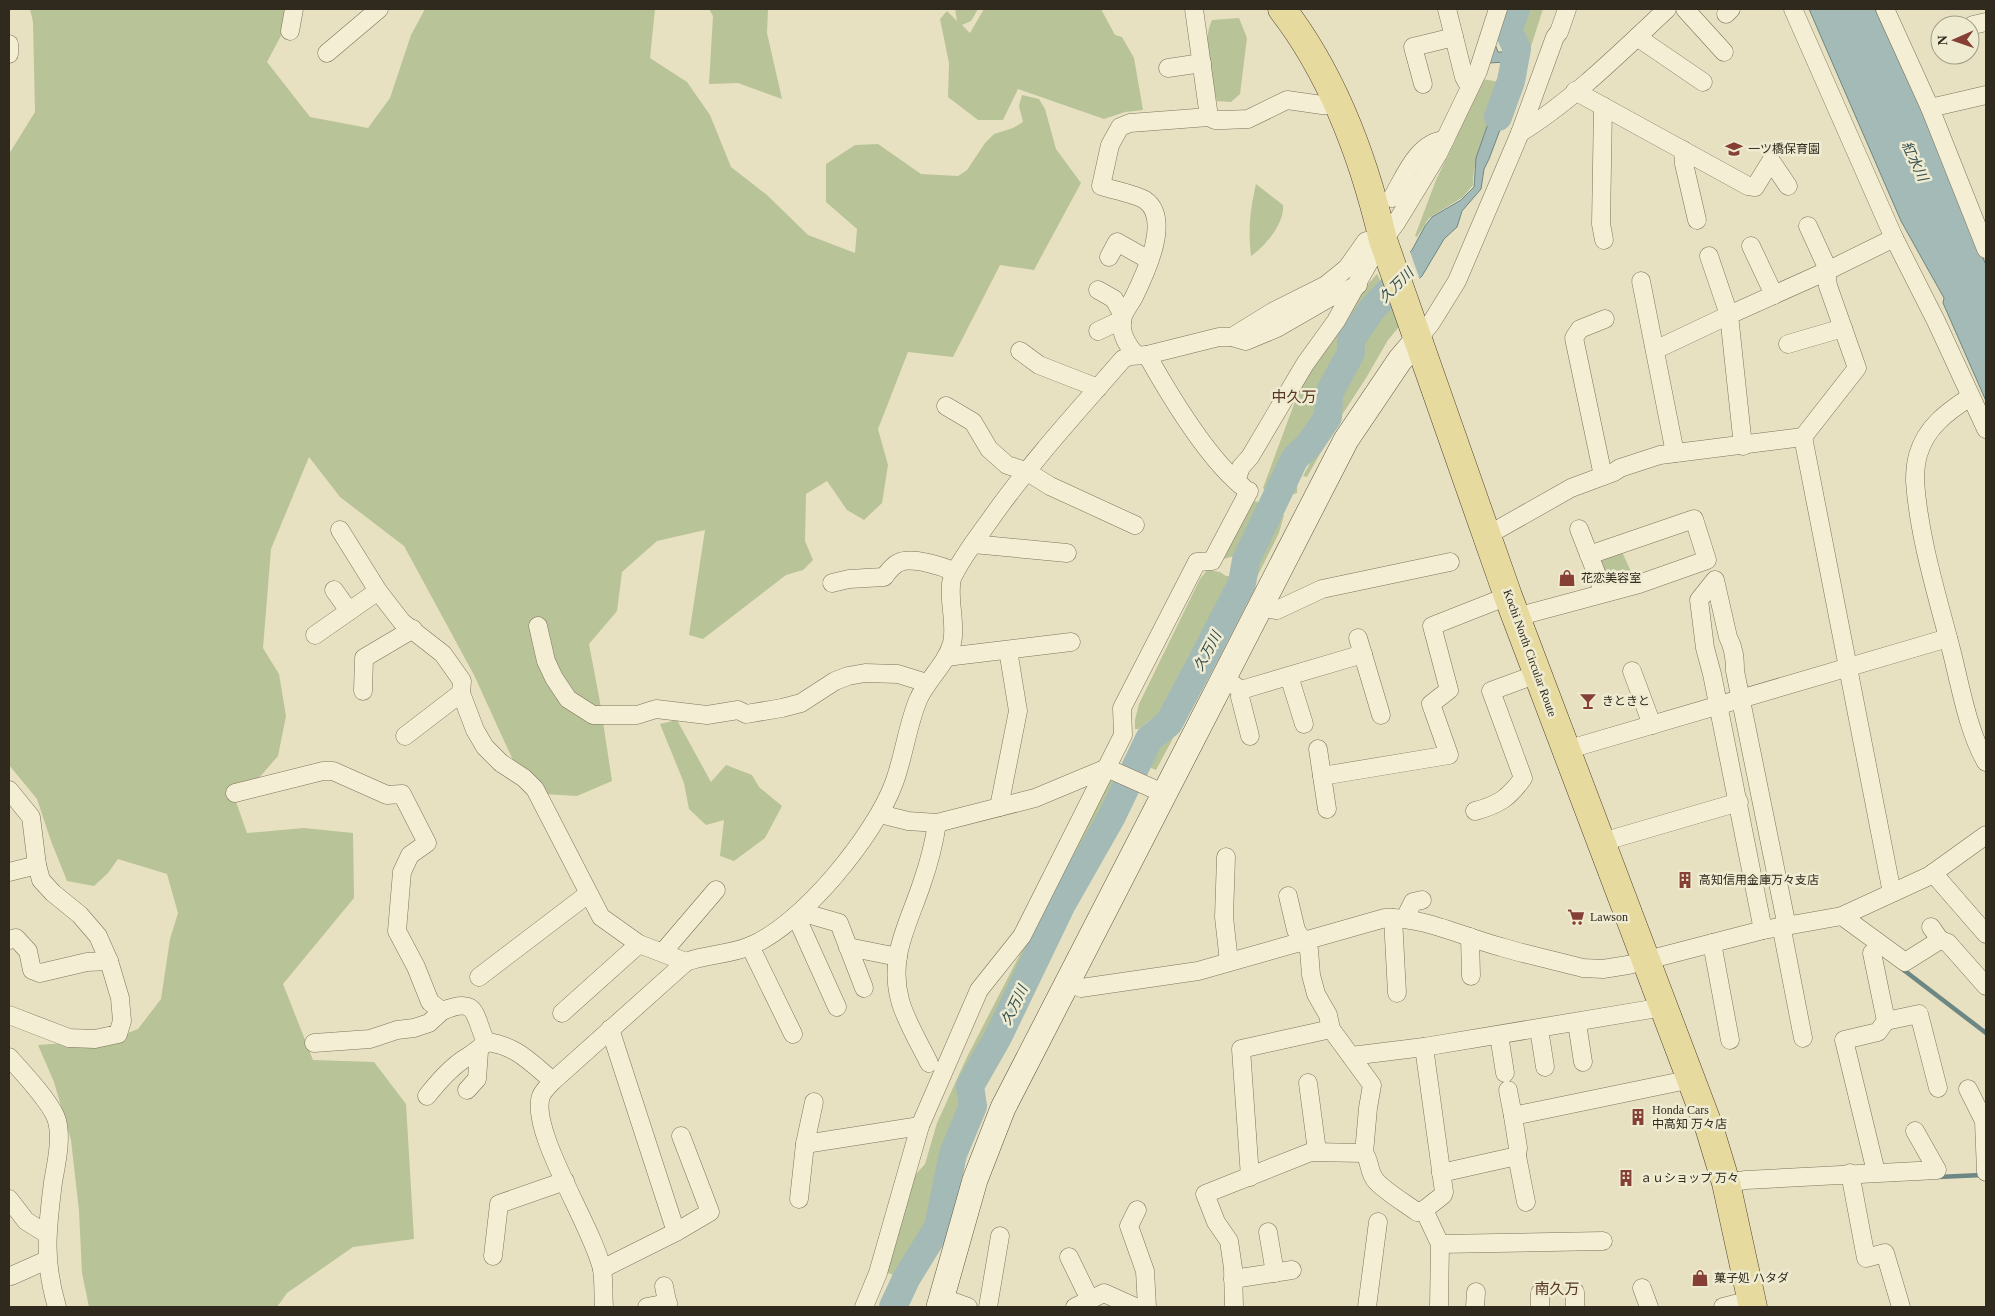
<svg xmlns="http://www.w3.org/2000/svg" width="1995" height="1316" font-family="'Times New Roman','Noto Sans JP',serif">
  <style>
    .green { fill: #b8c398 }
    .water { fill: #a4bab7; stroke: #6c8784 }
    .pier { fill: #e7e1c2 }
    .lines { fill: none; stroke-linecap: round; stroke-linejoin: round }
    .stream { stroke: #6c8784; stroke-width: 4.5 }
    .river { stroke: #a4bab7; stroke-width: 28 }
    .street-casing { stroke: #7e735c; stroke-width: 19 }
    .secondary-casing { stroke: #60543f; stroke-width: 26 }
    .primary-casing { stroke: #4d4130; stroke-width: 29 }
    .street { stroke: #f3eed4; stroke-width: 18 }
    .secondary { stroke: #f3eed4; stroke-width: 25 }
    .primary { stroke: #e6da9e; stroke-width: 28 }
    .labels { text-anchor: middle; stroke-width: 5; stroke-linejoin: round; paint-order: stroke }
    .poi-label { font-size: 12px; fill: #30291e; stroke: #efebd1; text-anchor: start }
    .street-label { font-size: 12px; fill: #30291e; stroke: #efebd1 }
    .water-label { font-size: 14px; font-style: italic; fill: #2f4c4e; stroke: #efebd1 }
    .quarter-label { font-size: 15px; fill: #573523; stroke: #efebd1 }
  </style>
  <rect width="100%" height="100%" fill="#e7e1c2"/>
  <g class="green">
    <polygon points="30,9 287,9 283,32 267,62 310,117 368,128 390,98 411,35 425,9 655,9 650,58 687,82 710,115 731,167 767,195 808,235 855,253 857,229 826,202 826,164 855,145 878,144 921,174 958,176 967,170 985,143 994,134 1013,128 1023,122 1019,106 1022,95 1039,99 1045,109 1056,149 1081,183 1034,270 1000,265 953,357 908,352 878,429 888,465 882,503 864,520 847,510 827,481 806,494 805,541 813,560 803,570 786,575 703,639 689,635 705,530 657,541 622,572 617,611 589,644 600,702 612,781 577,796 528,793 474,675 404,546 340,497 309,457 271,549 263,648 279,674 286,716 278,756 258,779 235,799 247,833 304,828 353,833 354,898 283,984 313,1060 374,1062 406,1104 414,1239 353,1247 287,1293 277,1307 89,1307 82,1273 79,1211 71,1140 54,1082 38,1045 110,1040 138,1029 161,999 170,939 178,913 167,874 118,859 108,873 94,886 67,881 51,841 37,799 9,765 9,154 35,112 33,22"/>
    <polygon points="709,9 768,9 767,33 782,99 738,83 709,84 713,16"/>
    <polygon points="955,9 978,9 971,21 962,25 970,33 984,9 1101,9 1115,35 1122,37 1134,58 1143,110 1125,112 1104,119 1018,89 1003,120 978,120 948,97 949,63 940,19 947,11 957,21"/>
    <polygon points="1525,9 1543,9 1526,62 1522,63 1528,47 1515,35"/>
    <path d="M1239,18L1247,38L1240,94L1231,102L1217,101C1211,76 1201,44 1212,20Z"/>
    <path d="M1482,79L1500,82L1501,89C1492,116 1472,158 1473,185L1463,197L1429,218L1417,237L1415,236L1436,180L1456,139L1473,95Z"/>
    <path d="M1256,184L1283,205C1285,223 1265,246 1251,256C1248,230 1250,210 1256,184Z"/>
    <polygon points="1377,274 1380,280 1376,294 1347,339 1347,351 1324,393 1322,416 1313,428 1304,435 1289,462 1282,466 1275,485 1267,492 1263,488 1303,380 1362,291"/>
    <polygon points="1384,302 1396,304 1402,323 1388,340 1366,378 1340,418 1307,477 1303,476 1335,418 1333,392 1362,342 1362,337 1358,339 1357,336 1371,314 1375,313"/>
    <polygon points="1295,464 1298,464 1297,493 1284,497 1282,493"/>
    <path d="M1254,501L1259,502C1262,513 1252,543 1243,551C1238,555 1230,557 1224,559L1249,506Z"/>
    <path d="M1280,515H1284L1279,533L1220,651L1156,770L1151,768L1150,762L1156,750L1164,745L1248,581C1254,556 1264,535 1280,515Z"/>
    <polygon points="1622,552 1634,578 1614,584 1605,580 1599,565 1602,559"/>
    <polygon points="1207,570 1220,572 1226,576 1231,576 1237,572 1235,584 1167,715 1150,720 1139,729 1135,729 1135,720 1139,704 1200,579"/>
    <polygon points="677,720 711,782 726,765 752,775 759,787 782,806 765,838 734,861 720,856 724,820 706,825 689,809 684,783 660,724"/>
    <polygon points="1110,780 1119,784 1110,800 1110,810 1092,835 1051,907 1048,918 1040,930 1024,970 1009,993 960,1095 965,1093 967,1105 958,1130 946,1149 932,1224 913,1259 905,1269 895,1275 883,1272 909,1182 925,1164 937,1123 967,1057"/>
  </g>
  <g class="water">
    <polygon points="1509,9 1522,9 1514,32 1518,41 1527,43 1523,66 1506,62 1489,63 1495,44 1498,52 1506,52 1506,39 1500,35"/>
    <polygon points="1809,9 1875,9 1929,127 1986,265 1986,401 1943,303 1944,298 1901,221"/>
    <polygon points="1503,81 1518,82 1489,159 1484,169 1481,189 1462,211 1457,227 1444,239 1422,276 1395,301 1384,300 1374,308 1368,309 1376,298 1380,284 1412,250 1425,226 1432,217 1461,200 1474,187 1476,158"/>
  </g>
  <polygon class="pier" points="1409,249 1420,280 1396,303 1388,303 1380,280"/>
  <g class="lines">
    <g class="stream">
      <polyline points="1901,968 1986,1033"/>
      <polyline points="1938,1177 1982,1175"/>
    </g>
    <g class="river">
      <polyline points="1498,117 1511,81 1517,49 1508,30 1516,9"/>
      <polyline points="893,1307 906,1279 938,1227 953,1154 973,1106 970,1086 998,1037 1062,904 1112,816 1149,739 1169,723 1205,655 1242,583 1246,560 1295,458 1309,445 1328,417 1329,393 1351,353 1351,340 1372,309 1397,283"/>
    </g>
    <g class="street-casing">
      <g id="street">
        <polyline points="1194,9 1209,117"/>
        <polyline points="1447,9 1464,77 1469,86"/>
        <polyline points="1685,9 1724,52"/>
        <polyline points="1793,9 1894,238 1936,321 1986,429"/>
        <polyline points="1885,9 1930,108 1986,249"/>
        <polyline points="1726,14 1731,9"/>
        <polyline points="1973,25 1986,22"/>
        <polyline points="290,31 294,9"/>
        <polyline points="1637,37 1703,82"/>
        <polyline points="9,44 9,54"/>
        <polyline points="327,53 379,9"/>
        <polyline points="1168,68 1202,63"/>
        <polyline points="1423,84 1413,47 1454,37"/>
        <polyline points="1575,91 1748,186 1755,187 1771,161 1788,186"/>
        <polyline points="1603,106 1601,224 1604,240"/>
        <polyline points="1930,108 1986,95"/>
        <path d="M1520,133C1572,101 1622,51 1667,9"/>
        <polyline points="1683,150 1684,164 1697,220"/>
        <path d="M1392,198C1404,178 1417,142 1445,140"/>
        <polyline points="1751,246 1774,295"/>
        <polyline points="1109,257 1117,242 1149,260"/>
        <polyline points="1641,281 1675,453"/>
        <polyline points="1098,290 1114,299 1122,314"/>
        <polyline points="1098,331 1115,323 1122,323"/>
        <polyline points="1232,337 1274,311 1326,285 1347,268 1366,241"/>
        <polyline points="1418,339 1431,323 1457,281 1520,133 1555,37 1559,32 1567,9"/>
        <polyline points="1788,344 1843,328"/>
        <polyline points="1655,350 1729,315 1709,256"/>
        <polyline points="1020,351 1039,365 1098,388"/>
        <path d="M1136,355C1129,347 1123,339 1122,328C1120,315 1128,308 1134,297C1145,274 1172,219 1145,200C1135,194 1113,190 1101,186L1110,145L1120,127L1130,123L1209,117L1215,120H1224L1248,119L1287,100L1322,105H1338"/>
        <path d="M1147,355C1170,396 1207,458 1243,487"/>
        <path d="M1970,397C1947,412 1926,427 1918,455C1916,462 1915,474 1915,481C1919,538 1937,595 1951,649C1960,684 1968,732 1986,762"/>
        <polyline points="946,406 973,422 989,449 1007,465 1026,471 1050,486 1135,525"/>
        <polyline points="1803,437 1892,893"/>
        <polyline points="1743,446 1729,315 1827,271 1894,238"/>
        <polyline points="1603,476 1574,338 1580,329 1605,319"/>
        <polyline points="1236,481 1241,467 1250,457 1305,364 1336,321 1374,253 1396,223 1438,154 1478,71 1498,9"/>
        <polyline points="1579,529 1604,593"/>
        <polyline points="340,530 378,591 402,622 443,654 462,681 461,693 475,730 485,747 501,763 524,778 535,789 601,917 639,944 686,962"/>
        <polyline points="1488,535 1571,488 1614,472 1620,468 1660,455 1803,437 1857,368 1828,286 1825,263 1808,226"/>
        <polyline points="973,544 1067,553"/>
        <path d="M832,583L849,579L884,577C888,572 892,566 898,563C911,556 942,566 955,572"/>
        <polyline points="334,590 349,611"/>
        <polyline points="1261,608 1277,610 1322,589 1450,562"/>
        <polyline points="1516,617 1639,584 1707,560 1694,519 1589,555"/>
        <polyline points="538,626 546,661 554,678 568,699 593,715 637,715 656,709 707,715 738,710 746,714 782,708 801,703 835,681 848,676 865,673 898,674 927,683"/>
        <polyline points="315,635 378,591"/>
        <polyline points="1358,638 1381,715"/>
        <polyline points="946,657 1071,642"/>
        <polyline points="1632,671 1652,725"/>
        <polyline points="1289,676 1304,724"/>
        <polyline points="1224,678 1241,690 1363,654"/>
        <polyline points="1241,690 1240,697 1250,736"/>
        <polyline points="363,691 364,658 413,629"/>
        <polyline points="405,736 461,693"/>
        <polyline points="1318,749 1327,809"/>
        <polyline points="1566,750 1948,638"/>
        <polyline points="1322,776 1449,755 1431,704 1449,690 1432,626 1508,596"/>
        <polyline points="9,790 31,817 37,865 41,880 53,893 80,915 98,936 109,961 120,998 122,1021 118,1034 95,1039 69,1038 9,1015"/>
        <path d="M235,793L323,771H333L387,795L402,794L427,843L410,855L402,872L397,931L416,967L430,1002L442,1011C479,996 473,1015 486,1042"/>
        <polyline points="999,807 1018,711 1008,650"/>
        <path d="M1475,811C1498,805 1509,798 1523,778L1491,691L1537,674"/>
        <polyline points="880,814 908,821 937,823 1035,798 1107,768 1165,794"/>
        <polyline points="1602,842 1739,802"/>
        <polyline points="1226,857 1224,917 1229,962"/>
        <polyline points="9,872 37,865"/>
        <polyline points="1933,873 1986,934"/>
        <polyline points="801,912 839,923 864,988"/>
        <polyline points="796,916 837,1007"/>
        <polyline points="1842,916 1905,962 1940,940 1948,943 1986,986"/>
        <polyline points="1393,918 1397,993"/>
        <polyline points="1405,918 1413,902 1422,900"/>
        <polyline points="1931,927 1940,940"/>
        <path d="M1763,930L1712,674L1705,648L1699,600L1715,580L1728,637C1734,648 1735,658 1735,671L1785,917L1783,935L1803,1038"/>
        <polyline points="1470,937 1471,976"/>
        <polyline points="9,940 16,938 28,951 32,970 40,973 87,962 109,961"/>
        <polyline points="1712,943 1730,1040"/>
        <polyline points="750,946 793,1034"/>
        <polyline points="848,947 898,957"/>
        <polyline points="663,952 716,890"/>
        <polyline points="1872,953 1886,1021 1878,1032 1844,1040 1876,1172"/>
        <polyline points="479,977 588,894"/>
        <path d="M1068,983L1081,988L1198,971L1385,918C1425,917 1463,937 1501,947C1528,955 1556,961 1583,968L1603,969L1628,965L1763,930L1842,916L1929,876L1986,835"/>
        <polyline points="562,1013 639,944"/>
        <polyline points="1886,1021 1919,1014 1938,1088"/>
        <polyline points="1577,1023 1583,1062"/>
        <polyline points="610,1029 676,1232"/>
        <polyline points="1539,1029 1545,1067"/>
        <polyline points="1499,1035 1505,1073"/>
        <path d="M486,1042C516,1045 531,1063 553,1081"/>
        <polyline points="314,1043 370,1039 397,1030 414,1028 429,1023 442,1011"/>
        <polyline points="1424,1047 1444,1192 1443,1195 1424,1210 1440,1244 1439,1307"/>
        <polyline points="1351,1056 1424,1047 1664,1007"/>
        <path d="M9,1057C22,1072 53,1104 57,1121C62,1139 56,1165 53,1182C47,1230 43,1260 57,1307"/>
        <path d="M929,1063C920,1044 905,1020 900,1000C888,956 909,923 922,883C929,863 934,844 937,823"/>
        <polyline points="1308,1083 1317,1151"/>
        <polyline points="1968,1089 1984,1121 1986,1172"/>
        <polyline points="467,1090 477,1079 479,1051"/>
        <polyline points="1508,1090 1513,1116"/>
        <path d="M427,1096C438,1082 449,1069 464,1059C473,1053 479,1050 486,1042"/>
        <polyline points="805,1144 920,1126"/>
        <path d="M1364,1153C1371,1162 1368,1172 1376,1181C1386,1192 1405,1203 1417,1212L1424,1210"/>
        <polyline points="1517,1156 1526,1202"/>
        <polyline points="1441,1173 1517,1156 1518,1148 1513,1116 1692,1079"/>
        <polyline points="1850,1173 1866,1258 1885,1253 1901,1307"/>
        <polyline points="1250,1177 1241,1049 1331,1029"/>
        <polyline points="1726,1183 1746,1180 1937,1170 1915,1131"/>
        <polyline points="9,1199 26,1221 47,1234"/>
        <polyline points="799,1199 805,1144 814,1102"/>
        <polyline points="1137,1210 1129,1226 1145,1271 1147,1307"/>
        <polyline points="1268,1232 1275,1273"/>
        <polyline points="1440,1244 1603,1241"/>
        <polyline points="493,1256 499,1204 565,1181"/>
        <polyline points="1069,1257 1090,1300"/>
        <polyline points="602,1269 676,1232 710,1212 681,1136"/>
        <polyline points="11,1276 47,1260"/>
        <polyline points="1233,1279 1292,1270"/>
        <polyline points="664,1286 668,1307"/>
        <polyline points="1642,1288 1649,1307"/>
        <polyline points="1575,1292 1575,1307"/>
        <polyline points="943,1298 968,1307"/>
        <path d="M604,1307C603,1295 604,1281 602,1269C593,1227 529,1131 541,1096C543,1091 549,1085 553,1081L686,962C706,954 729,955 750,946C802,925 875,835 894,783C904,756 907,727 918,700C927,679 946,665 952,643C957,624 946,592 953,576C963,556 977,538 990,520C1030,463 1077,412 1123,359L1130,356L1147,355L1219,337H1232L1246,341L1277,328L1329,298L1358,285"/>
        <polyline points="647,1307 668,1303"/>
        <polyline points="864,1307 878,1273 920,1126 979,990 1022,936 1123,735 1122,708 1197,562 1212,561 1249,491"/>
        <polyline points="988,1307 1000,1236"/>
        <polyline points="1075,1307 1104,1293 1135,1307"/>
        <polyline points="1234,1307 1233,1268 1229,1241 1216,1222 1205,1194 1311,1152 1364,1153 1368,1108 1372,1085 1331,1029 1328,1015 1316,994 1311,975 1309,950 1296,930 1288,896"/>
        <polyline points="1367,1307 1378,1222"/>
        <polyline points="1475,1307 1476,1292"/>
        <polyline points="1540,1307 1540,1293"/>
        <polyline points="1723,1307 1751,1300"/>
      </g>
    </g>
    <g class="secondary-casing">
      <polyline id="secondary" points="939,1307 975,1180 1003,1108 1346,440 1400,360 1418,339"/>
    </g>
    <g class="primary-casing">
      <path id="primary" d="M1282,9C1333,75 1364,159 1383,240L1508,596L1709,1127L1726,1183L1753,1307"/>
    </g>
    <use href="#street" class="street"/>
    <use href="#secondary" class="secondary"/>
    <use href="#primary" class="primary"/>
  </g>
  <defs>
    <g id="school-bare" transform="scale(1.35)"><path d="M0-5L7-2L0 1L-7-2ZM-4 1L0 2.5L4 1V4Q0 6-4 4Z" fill="#853f34" stroke="#efebd1" stroke-width="2.5" paint-order="stroke"/></g>
    <g id="shop-bare" transform="scale(1.35)"><path d="M-5-2.5h2.3a2.7 3.5 0 0 1 5.4 0H5L5.5 6h-11ZM-1.5-2.5h3a1.5 2.3 0 0 0-3 0Z" fill="#853f34" stroke="#efebd1" stroke-width="2.5" paint-order="stroke"/></g>
    <g id="bar-bare" transform="scale(1.35)"><path d="M-6-5H6L.8 .8V4.5H3.5V6h-7V4.5H-.8V.8Z" fill="#853f34" stroke="#efebd1" stroke-width="2.5" paint-order="stroke"/></g>
    <g id="building-bare" transform="scale(1.35)"><path d="M-4-6H4V6H1V3H-1V6H-4ZM-2.5-4.3h1.7v1.8h-1.7ZM.8-4.3h1.7v1.8H.8ZM-2.5-1h1.7V.8h-1.7ZM.8-1h1.7V.8H.8Z" fill="#853f34" stroke="#efebd1" stroke-width="2.5" paint-order="stroke"/></g>
    <g id="supermarket-bare" transform="scale(1.35)"><path d="M-6-5.5h2.5l.6 2H6L4.5 2H-2.5L-4.4-4H-6ZM-1.5 3.2a1.3 1.3 0 1 0 .1 0ZM3 3.2a1.3 1.3 0 1 0 .1 0Z" fill="#853f34" stroke="#efebd1" stroke-width="2.5" paint-order="stroke"/></g>
  </defs>
  <g fill-rule="evenodd">
    <use href="#school-bare" x="1734" y="149"/>
    <use href="#shop-bare" x="1567" y="578"/>
    <use href="#bar-bare" x="1588" y="701"/>
    <use href="#building-bare" x="1685" y="880"/>
    <use href="#supermarket-bare" x="1576" y="917"/>
    <use href="#building-bare" x="1638" y="1117"/>
    <use href="#building-bare" x="1626" y="1178"/>
    <use href="#shop-bare" x="1700" y="1278"/>
  </g>
  <g class="labels">
    <g class="poi-label">
      <text x="1748" y="153">一ツ橋保育園</text>
      <text x="1581" y="582">花恋美容室</text>
      <text x="1602" y="705">きときと</text>
      <text x="1699" y="884">高知信用金庫万々支店</text>
      <text x="1590" y="921">Lawson</text>
      <text x="1652" y="1114">Honda Cars<tspan x="1652" dy="14">中高知 万々店</tspan></text>
      <text x="1640" y="1182">ａｕショップ 万々</text>
      <text x="1714" y="1282">菓子処 ハタダ</text>
    </g>
    <g class="street-label">
      <text transform="translate(1530 653) rotate(70)" y="4">Kochi North Circular Route</text>
    </g>
    <g class="water-label">
      <text transform="translate(1915 161) rotate(65)" y="5">紅水川</text>
      <text transform="translate(1396 285) rotate(-45)" y="5">久万川</text>
      <text transform="translate(1207 651) rotate(-62)" y="5">久万川</text>
      <text transform="translate(1014 1005) rotate(-64)" y="5">久万川</text>
    </g>
    <g class="quarter-label">
      <text x="1294" y="402">中久万</text>
      <text x="1557" y="1294">南久万</text>
    </g>
  </g>
  <rect width="1995" height="1316" fill="none" stroke="#30291e" stroke-width="20"/>
  <g transform="translate(1955 40) rotate(268)"><circle r="24" fill="#efebd1" stroke="#a39d89"/>
  <path d="M0-4L9 19L0 12L-9 19Z" fill="#853f34"/>
  <text y="-8" font-size="14" font-weight="bold" text-anchor="middle" fill="#30291e">N</text>
  </g>
</svg>
